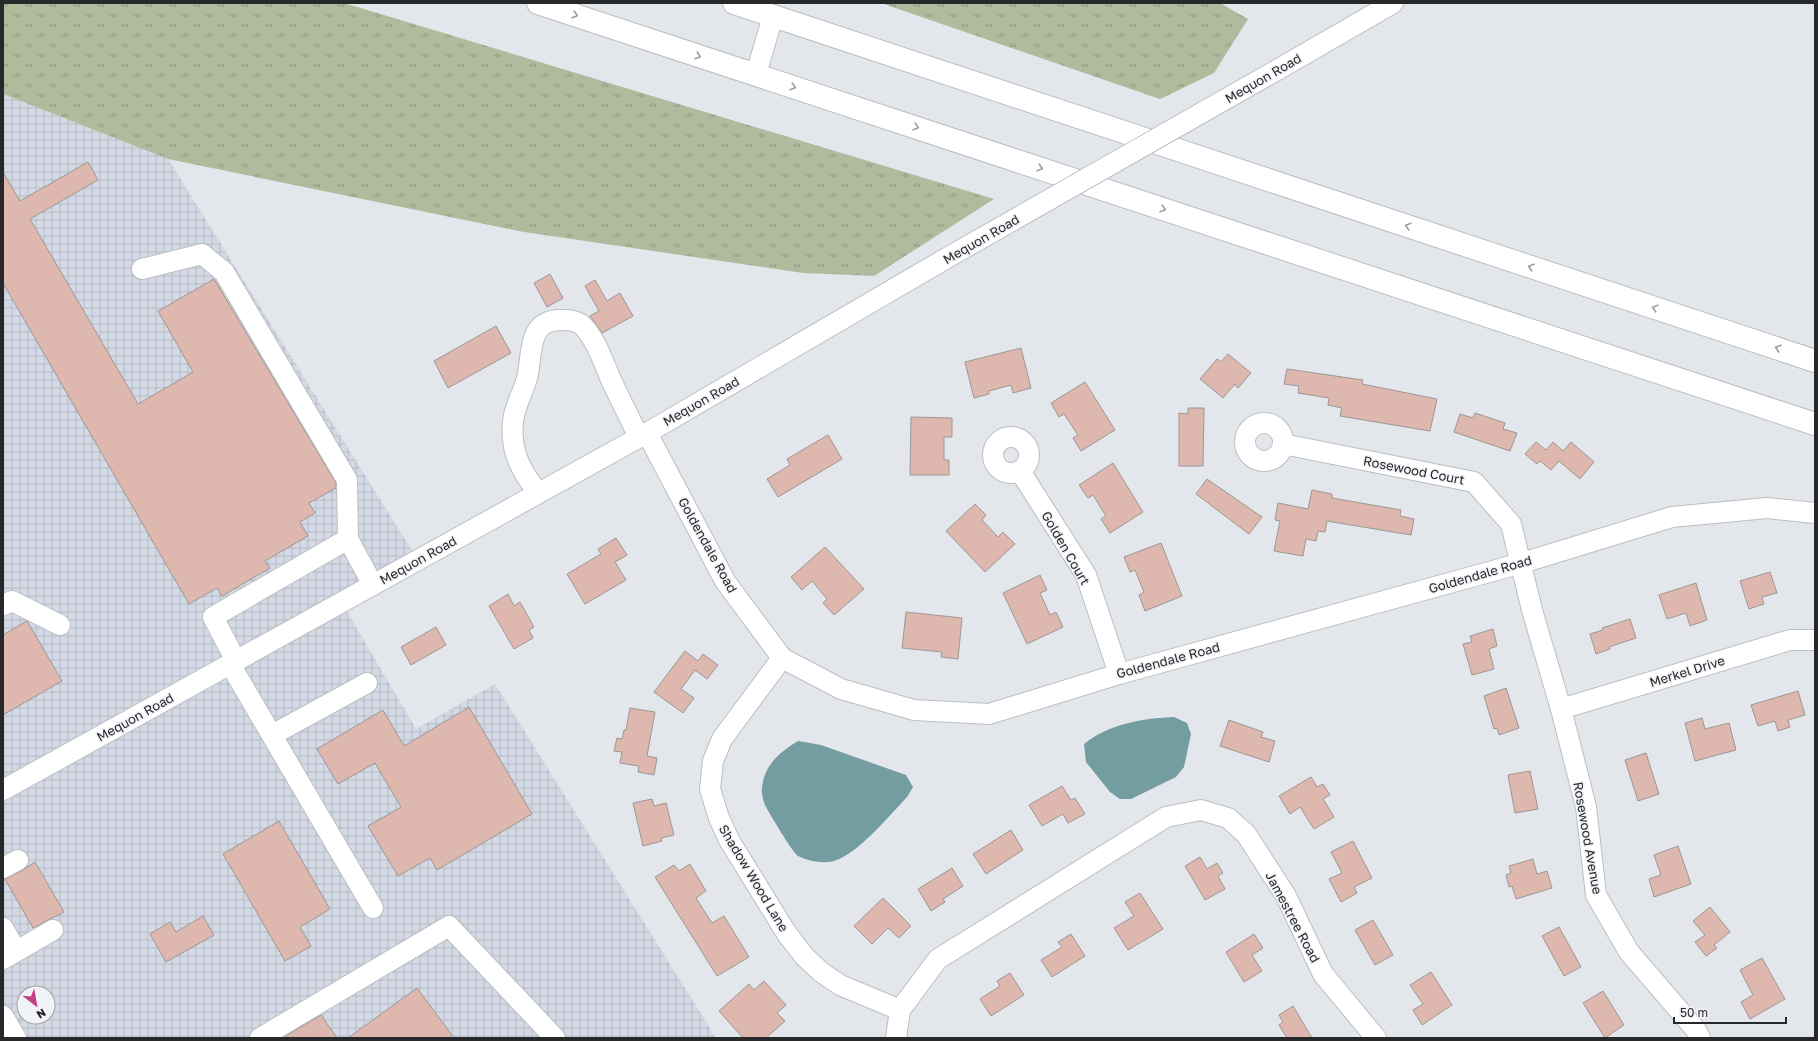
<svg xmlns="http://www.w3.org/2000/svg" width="1818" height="1041" font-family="'Golos Text',sans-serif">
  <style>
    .industrial { fill: url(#industrial-grid); fill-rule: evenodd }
    .grass { fill: url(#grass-tufts) }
    .water { fill: #739da0 }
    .building { fill: #deb7ae; stroke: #9c9795 }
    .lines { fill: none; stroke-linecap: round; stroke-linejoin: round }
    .minor-casing { stroke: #bcbec2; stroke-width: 22 }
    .highway-casing { stroke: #bcbec2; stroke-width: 24 }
    .minor { stroke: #fff; stroke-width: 20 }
    .highway { stroke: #fff; stroke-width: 22 }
    .minor-bridge-casing { stroke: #bcbec2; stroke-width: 22; stroke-linecap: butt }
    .minor-bridge { stroke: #fff; stroke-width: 20 }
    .oneway { stroke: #9e9e9f }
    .labels { text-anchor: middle; stroke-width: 3; stroke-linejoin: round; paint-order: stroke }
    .street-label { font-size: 13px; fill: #27282a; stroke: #f1f3f7 }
  </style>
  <defs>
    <pattern id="industrial-grid" width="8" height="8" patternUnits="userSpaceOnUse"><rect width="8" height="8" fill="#d4dae5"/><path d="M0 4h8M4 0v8" fill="none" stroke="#b6bbc5"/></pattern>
    <pattern id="grass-tufts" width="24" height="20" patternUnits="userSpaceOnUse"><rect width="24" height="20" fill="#b0bb9e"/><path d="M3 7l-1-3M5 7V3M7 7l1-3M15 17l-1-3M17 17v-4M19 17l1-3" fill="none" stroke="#8f9881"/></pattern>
  </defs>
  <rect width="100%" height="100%" fill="#e3e6ea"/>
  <path class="industrial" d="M3,94L168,159L414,554L345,608L416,729L495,684L716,1038H3ZM24,993H48V1017H24Z"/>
  <g class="grass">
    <polygon points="3,3 344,3 994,199 874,276 803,273 524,232 168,159 3,94"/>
    <polygon points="881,3 1220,3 1248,19 1214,73 1160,99"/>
  </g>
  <g class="water">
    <path d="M1174,717L1187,723L1191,734L1184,767L1176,777L1131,799H1120L1110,792L1086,762L1084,744C1108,724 1144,718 1174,717Z"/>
    <path d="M798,741L821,745L906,775L913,787L907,797C888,817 859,853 834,861C823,864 808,861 798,856C793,853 769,813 765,805C763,800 761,792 762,787C765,764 780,752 798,741Z"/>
  </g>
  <g class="building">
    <polygon points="88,162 98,180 30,219 138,404 193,372 158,311 214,279 336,483 336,488 309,503 315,513 300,522 308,536 265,561 270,568 222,596 217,588 189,604 3,283 3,172 20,201"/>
    <polygon points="550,274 563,298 547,307 534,283"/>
    <polygon points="595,280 607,301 620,293 633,316 602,333 590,316 599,311 585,286"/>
    <polygon points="496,326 511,353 448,388 434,361"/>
    <polygon points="1021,348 1031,388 1013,393 1011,385 989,391 989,394 974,398 965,362"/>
    <polygon points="1228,354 1251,373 1238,388 1235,384 1223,398 1200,379 1217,359 1221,362"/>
    <polygon points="1287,369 1363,380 1362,384 1437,399 1430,431 1340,416 1342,408 1328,405 1329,398 1298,393 1299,386 1284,384"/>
    <polygon points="1085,382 1115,430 1081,451 1073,438 1078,435 1064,414 1059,417 1051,403"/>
    <polygon points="1188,408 1204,408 1203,466 1179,466 1179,413 1188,414"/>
    <polygon points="1475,413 1505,423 1503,429 1517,433 1510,451 1454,432 1460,414 1473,418"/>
    <polygon points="911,417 952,418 952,437 944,437 944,460 949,460 949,475 910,475"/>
    <polygon points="828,435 842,459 778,497 767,479 790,465 787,459"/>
    <polygon points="1536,442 1546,450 1553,442 1563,451 1571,442 1594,462 1580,479 1559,461 1551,470 1540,461 1537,464 1525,454"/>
    <polygon points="1113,463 1143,512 1110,533 1101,519 1106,516 1093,495 1088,498 1079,485"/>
    <polygon points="1207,479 1262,517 1249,534 1196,494"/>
    <polygon points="1312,490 1332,494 1332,498 1401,510 1400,516 1414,519 1411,535 1327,521 1325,532 1318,531 1316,541 1306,539 1303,556 1274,551 1280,521 1275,520 1278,503 1308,509"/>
    <polygon points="975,504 986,515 982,520 998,537 1003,532 1015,544 985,572 946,531"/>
    <polygon points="616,538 627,555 615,562 626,580 585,604 567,574 601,554 598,549"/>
    <polygon points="1161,543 1182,596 1145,611 1139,595 1144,592 1135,570 1130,572 1124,557"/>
    <polygon points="825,547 864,589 834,615 823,603 827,599 812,581 802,590 791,577"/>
    <polygon points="1770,572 1777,593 1762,597 1764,604 1749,609 1740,581"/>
    <polygon points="1040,575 1047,590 1040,593 1050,615 1056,612 1063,627 1027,644 1003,593"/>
    <polygon points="1696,583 1707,620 1690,626 1686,613 1667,619 1659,595"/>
    <polygon points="508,594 514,606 520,602 534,627 529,630 533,638 514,649 489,606"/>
    <polygon points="906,612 962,618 958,659 941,657 942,652 902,648"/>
    <polygon points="1630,619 1636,638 1609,647 1610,649 1596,654 1590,634 1603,630 1602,628"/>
    <polygon points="27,621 62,681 3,715 3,635"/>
    <polygon points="436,627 446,645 411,665 401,647"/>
    <polygon points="1493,629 1497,646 1489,649 1494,669 1472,675 1463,644 1472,642 1470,636"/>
    <polygon points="685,651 698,661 703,654 718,665 707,679 695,670 681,689 694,698 683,713 654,692"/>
    <polygon points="1506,688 1519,728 1499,735 1497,728 1494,729 1484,696"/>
    <polygon points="1798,691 1805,715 1788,720 1790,727 1778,731 1775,721 1758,726 1751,705"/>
    <polygon points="469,707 532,814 437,870 430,858 398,876 368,826 401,807 375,763 338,784 317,749 383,710 404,746"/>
    <polygon points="630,708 655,712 647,756 657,758 654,775 638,772 639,766 620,763 622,752 614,751 617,738 622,739 624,730 626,730"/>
    <polygon points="1702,718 1705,729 1729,723 1736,750 1695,761 1685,723"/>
    <polygon points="1229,720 1263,732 1261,737 1275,741 1269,762 1220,746"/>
    <polygon points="1646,753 1659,794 1638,801 1625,760"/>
    <polygon points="1530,771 1538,809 1515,813 1508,775"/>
    <polygon points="1311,777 1317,787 1323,784 1330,795 1323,799 1334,817 1314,829 1300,807 1290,814 1279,796"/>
    <polygon points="1062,786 1071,800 1075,798 1085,814 1068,823 1063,814 1042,826 1029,805"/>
    <polygon points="652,799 654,806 666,803 674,835 661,838 662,841 643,846 633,803"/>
    <polygon points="279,821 330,909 300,927 311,946 285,961 223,854"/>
    <polygon points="1011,830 1023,850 986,874 973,854"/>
    <polygon points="1353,841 1372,878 1354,887 1357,893 1341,902 1329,879 1342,873 1331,852"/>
    <polygon points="1678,846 1691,884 1654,897 1649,879 1661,875 1654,855"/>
    <polygon points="1200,857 1207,869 1217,863 1223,873 1218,876 1225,889 1205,900 1185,866"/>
    <polygon points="1533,859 1537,874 1547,871 1552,888 1516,899 1512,886 1509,887 1506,875 1511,873 1509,866"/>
    <polygon points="35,862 64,912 33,928 5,879 23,870"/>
    <polygon points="690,864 706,891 696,898 712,923 724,916 749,957 717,976 655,877 674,865 679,871"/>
    <polygon points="952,868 963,886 943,899 945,902 931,911 918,889"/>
    <polygon points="1140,893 1163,929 1128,950 1114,928 1134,916 1125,902"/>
    <polygon points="883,898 911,926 899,938 888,928 872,944 854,926"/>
    <polygon points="1710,907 1730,932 1714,945 1717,948 1706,956 1695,942 1705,935 1693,921"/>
    <polygon points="203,916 214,935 166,962 150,934 170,922 176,932"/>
    <polygon points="1373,920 1393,955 1375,965 1355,930"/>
    <polygon points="1559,927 1581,967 1564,976 1542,936"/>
    <polygon points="1071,934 1085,956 1052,977 1041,960 1062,947 1058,942"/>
    <polygon points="1254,934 1263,948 1252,955 1262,971 1244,982 1226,952"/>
    <polygon points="1762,958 1785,999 1750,1019 1741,1002 1753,995 1740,970"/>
    <polygon points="1431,972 1452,1005 1422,1025 1413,1010 1423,1004 1410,985"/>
    <polygon points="1010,973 1024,995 991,1016 980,999 1000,986 997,981"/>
    <polygon points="764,981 786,1005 777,1013 785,1021 766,1038 743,1038 719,1011 749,984 754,990"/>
    <polygon points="417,988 454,1038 348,1038"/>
    <polygon points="1603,991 1624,1025 1605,1038 1583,1003"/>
    <polygon points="1293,1006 1312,1038 1287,1038 1279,1025 1283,1022 1279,1015"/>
    <polygon points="321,1015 337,1038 284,1038 289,1034"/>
  </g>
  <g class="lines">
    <g class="minor-casing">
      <g id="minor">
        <polyline points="1277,70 1393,3"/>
        <polyline points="756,74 773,16"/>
        <polyline points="142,269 202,254 224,272 347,480 348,540"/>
        <circle cx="1264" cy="442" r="19"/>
        <polyline points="647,433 725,581 782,658 841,689 914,710 989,714 1119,674 1522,563 1672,517 1767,508 1815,513"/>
        <circle cx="1011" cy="455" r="18"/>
        <polyline points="1283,444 1474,482 1511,524 1532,610 1561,709 1586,807 1596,895 1629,952 1696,1030 1700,1038"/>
        <polyline points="1020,471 1086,575 1119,674"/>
        <path d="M538,493C526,477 514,459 513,439C510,412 520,402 527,378C533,355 526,320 561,320C568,320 577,320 583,326C597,341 604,364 612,382C621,401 630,419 639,437"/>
        <polyline points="3,605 12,601 60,625"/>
        <polyline points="782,658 722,739 713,761 710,789 719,818 729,840 787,934 805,957 821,972 840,985 900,1010"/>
        <polyline points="236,661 213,617 348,539 373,585"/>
        <polyline points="230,664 373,908"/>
        <polyline points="1561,709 1790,640 1815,640"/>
        <polyline points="272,735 367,683"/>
        <polyline points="3,790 647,433 945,259"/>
        <polyline points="3,868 18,860"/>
        <polyline points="3,928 16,951"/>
        <polyline points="3,959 53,930"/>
        <polyline points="3,1016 16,1038"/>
        <polyline points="260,1038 449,926 555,1038"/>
        <polyline points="896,1038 900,1010 938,959 1166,817 1201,810 1228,818 1246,834 1286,896 1323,974 1376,1038"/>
      </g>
    </g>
    <g class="highway-casing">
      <g id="highway">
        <polyline points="538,3 1815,424"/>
        <polyline points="734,3 1815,361"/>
      </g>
    </g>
    <use href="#minor" class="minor"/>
    <use href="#highway" class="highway"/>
    <g class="minor-bridge-casing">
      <polyline id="minor-bridge" points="945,259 1277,70"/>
    </g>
    <use href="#minor-bridge" class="minor-bridge"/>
  </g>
  <defs><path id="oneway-chevron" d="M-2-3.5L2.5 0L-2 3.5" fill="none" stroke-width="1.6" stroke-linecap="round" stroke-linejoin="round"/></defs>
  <g class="oneway">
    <use href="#oneway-chevron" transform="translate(575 15) rotate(18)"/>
    <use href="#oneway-chevron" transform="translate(698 56) rotate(18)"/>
    <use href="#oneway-chevron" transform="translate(793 87) rotate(18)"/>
    <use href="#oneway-chevron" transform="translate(916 127) rotate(18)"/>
    <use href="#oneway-chevron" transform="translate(1040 168) rotate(18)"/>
    <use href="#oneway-chevron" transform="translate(1163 209) rotate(18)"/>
    <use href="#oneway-chevron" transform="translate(1408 226) rotate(-162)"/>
    <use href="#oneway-chevron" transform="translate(1531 267) rotate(-162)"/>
    <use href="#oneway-chevron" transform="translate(1655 308) rotate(-162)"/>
    <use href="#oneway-chevron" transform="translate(1778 348) rotate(-162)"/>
  </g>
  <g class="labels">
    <g class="street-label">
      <text transform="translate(1263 78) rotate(-30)" y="5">Mequon Road</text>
      <text transform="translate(981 239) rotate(-30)" y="5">Mequon Road</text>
      <text transform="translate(701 401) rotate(-30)" y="5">Mequon Road</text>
      <text transform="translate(1414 470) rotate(11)" y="5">Rosewood Court</text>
      <text transform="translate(708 545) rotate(61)" y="5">Goldendale Road</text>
      <text transform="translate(1066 548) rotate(60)" y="5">Golden Court</text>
      <text transform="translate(418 560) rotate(-29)" y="5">Mequon Road</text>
      <text transform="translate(1480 574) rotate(-16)" y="5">Goldendale Road</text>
      <text transform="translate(1168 660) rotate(-15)" y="5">Goldendale Road</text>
      <text transform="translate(1687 671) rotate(-17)" y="5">Merkel Drive</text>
      <text transform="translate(135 717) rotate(-29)" y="5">Mequon Road</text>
      <text transform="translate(1588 838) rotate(80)" y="5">Rosewood Avenue</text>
      <text transform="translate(754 878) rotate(59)" y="5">Shadow Wood Lane</text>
      <text transform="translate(1293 917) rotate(62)" y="5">Jamestree Road</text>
    </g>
  </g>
  <rect width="1818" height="1041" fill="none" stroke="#27282a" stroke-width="8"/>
  <g transform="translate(36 1005) rotate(149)"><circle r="19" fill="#f1f3f7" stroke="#a0a2a5"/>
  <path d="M0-3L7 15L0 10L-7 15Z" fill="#c33f84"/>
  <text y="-6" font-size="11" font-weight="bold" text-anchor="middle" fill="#27282a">N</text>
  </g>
  <path d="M1674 1017v6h112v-6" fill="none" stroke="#27282a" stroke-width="2"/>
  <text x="1680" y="1017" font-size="12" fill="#27282a" stroke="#f1f3f7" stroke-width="3" paint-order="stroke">50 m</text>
</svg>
